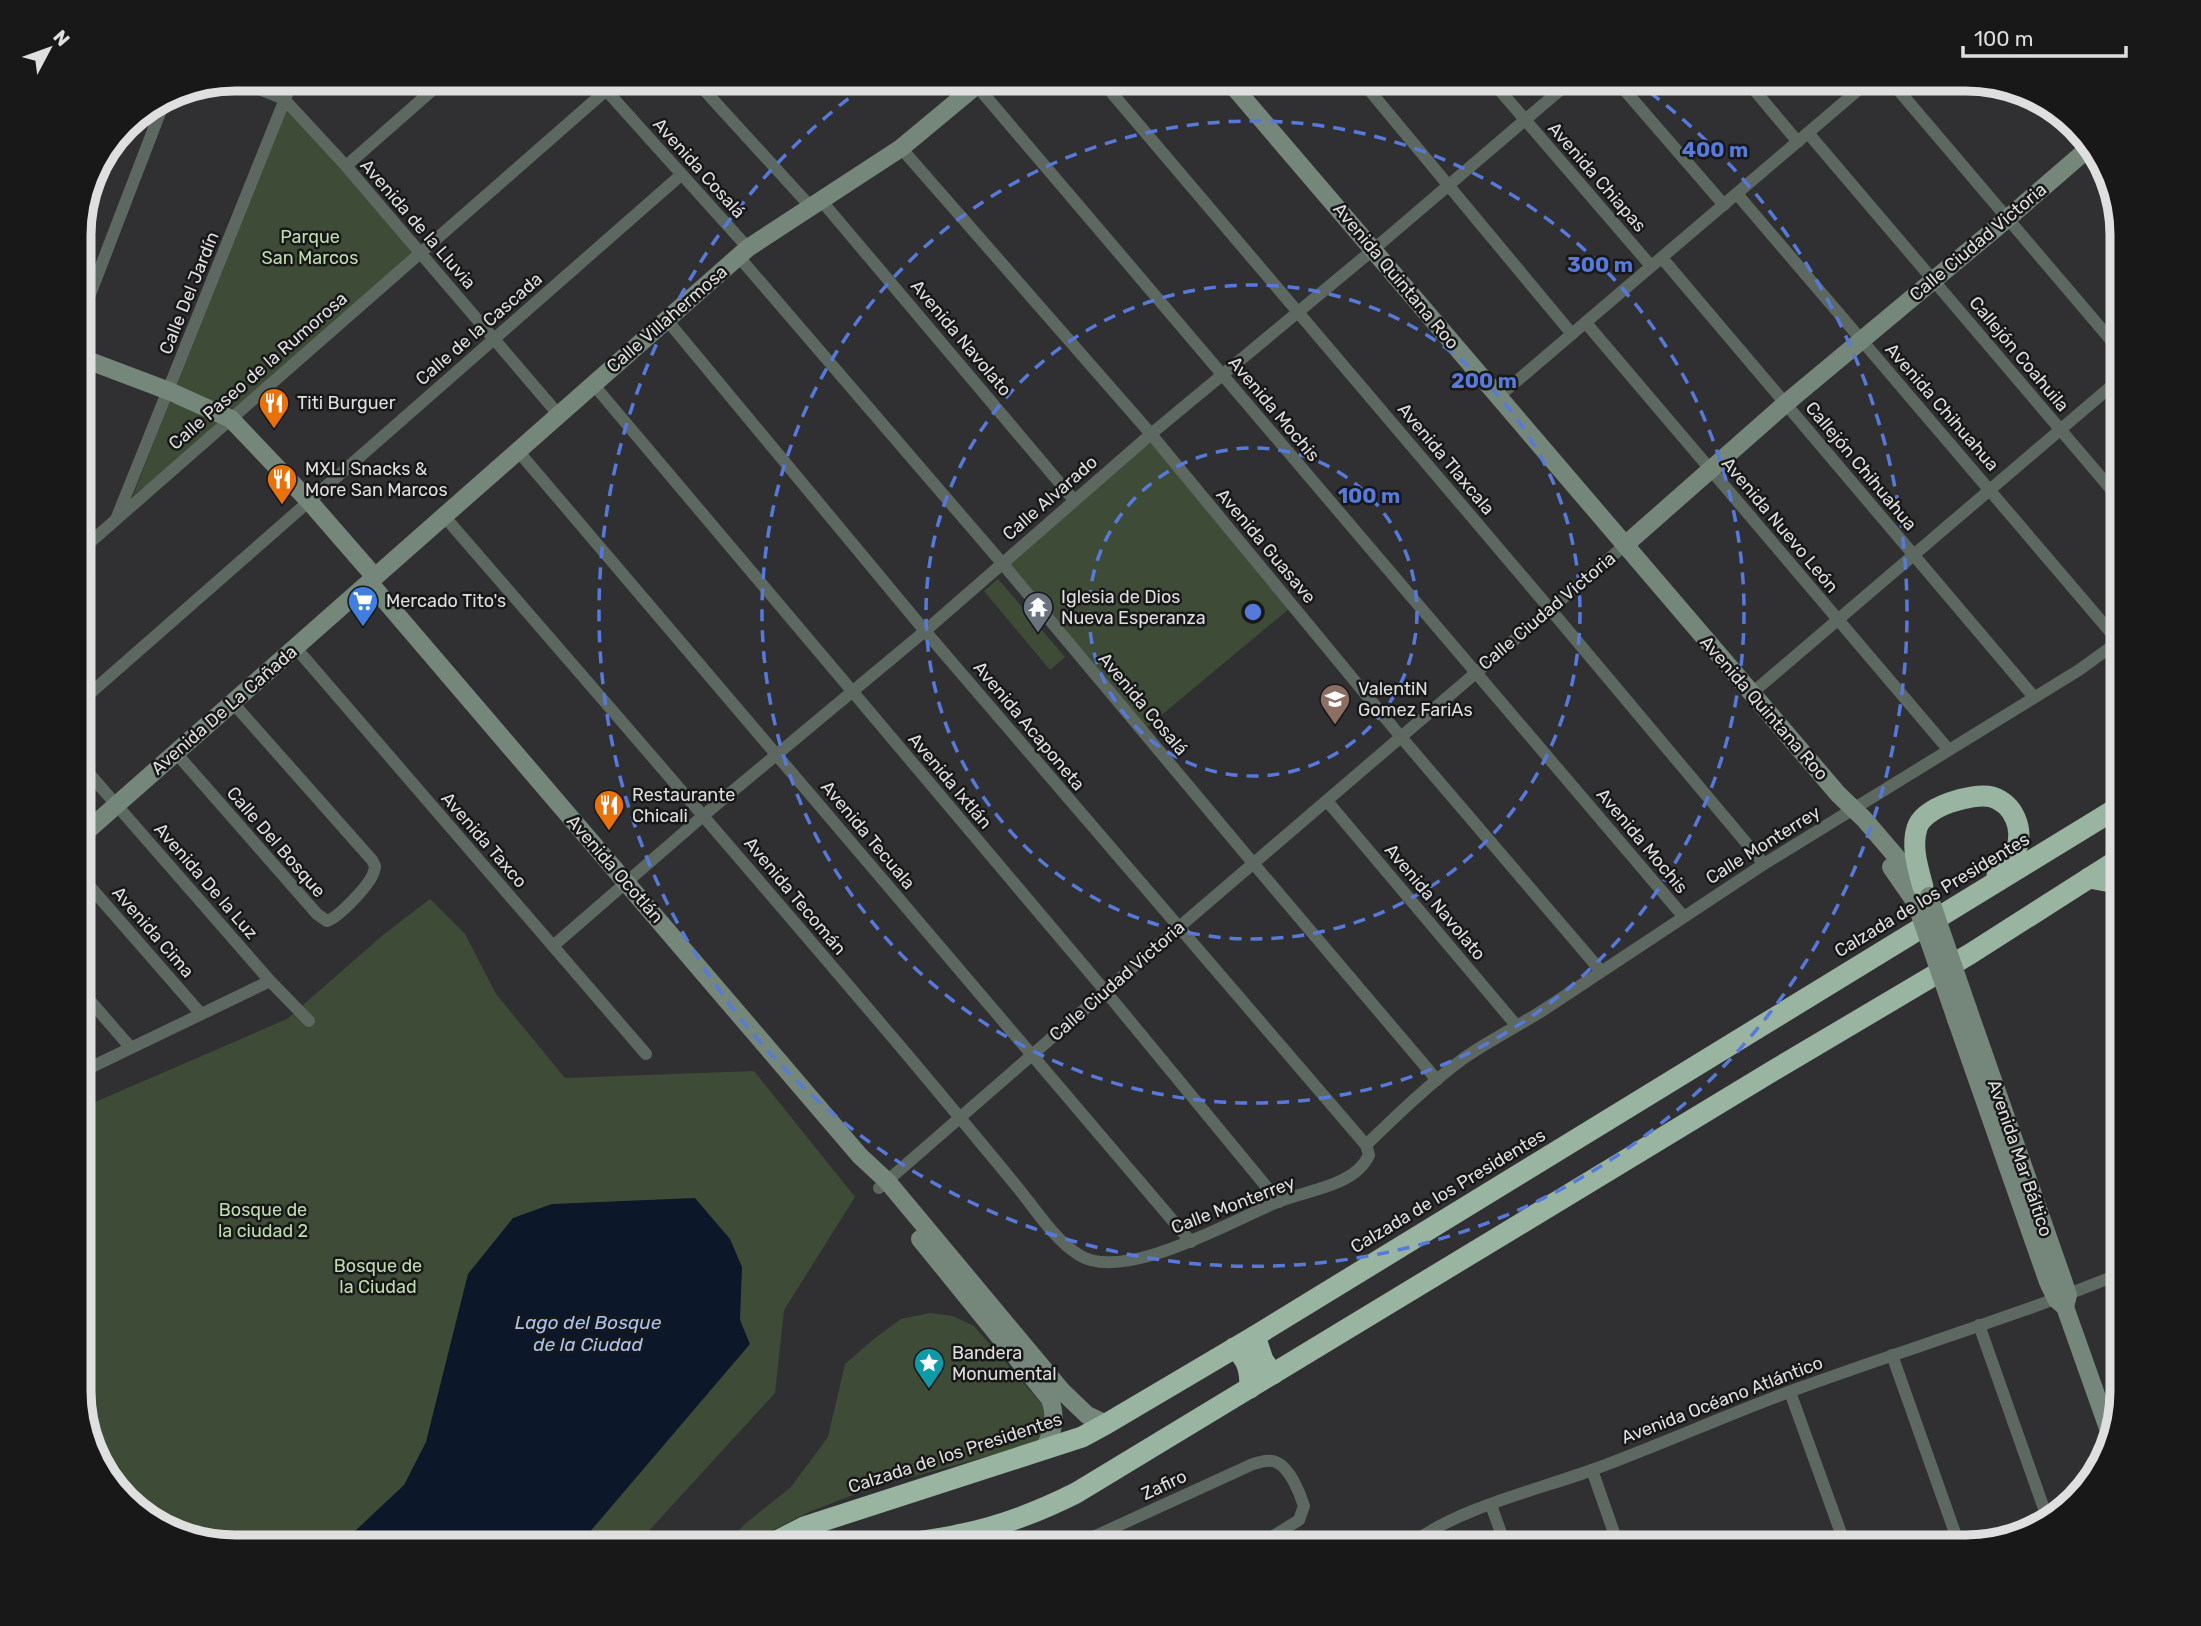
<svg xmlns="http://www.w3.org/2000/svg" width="2201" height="1626" font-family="Rubik,sans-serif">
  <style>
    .green { fill: #3e4c37 }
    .water { fill: #0c172a }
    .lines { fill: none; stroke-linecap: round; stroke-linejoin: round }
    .street { stroke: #5d6860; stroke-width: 12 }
    .secondary { stroke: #75877a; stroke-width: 18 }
    .highway { stroke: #99b4a0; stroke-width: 21 }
    .secondary-bridge { stroke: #75877a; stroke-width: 18 }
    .ring { fill: none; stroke: #577ada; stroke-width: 3.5; stroke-dasharray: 12 9 }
    .labels { text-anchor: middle; stroke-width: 5; stroke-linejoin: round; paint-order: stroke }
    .street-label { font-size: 18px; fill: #dfdfe0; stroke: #181819 }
    .park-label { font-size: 18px; fill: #bfdeaf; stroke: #181819 }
    .poi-label { font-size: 18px; fill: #dfdfe0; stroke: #181819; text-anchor: start }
    .water-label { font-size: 19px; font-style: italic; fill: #a9c4f2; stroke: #181819 }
    .rim { fill: none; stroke: #dfdfe0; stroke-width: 9 }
    .centre { fill: #577ada; stroke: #181819; stroke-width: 3.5 }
    .ring-label { font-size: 21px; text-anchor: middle; font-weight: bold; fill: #577ada; stroke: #181819; stroke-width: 5; stroke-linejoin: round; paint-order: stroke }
  </style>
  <rect width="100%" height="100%" fill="#303033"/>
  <g class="green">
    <polygon points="286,110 418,252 215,430 133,496 169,402 229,417 235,411 172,384"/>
    <polygon points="1149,438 1290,608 1141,732 999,566"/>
    <polygon points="998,579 1065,657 1050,670 984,591"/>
    <polygon points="430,899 465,934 496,994 565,1078 754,1071 855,1197 784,1310 775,1393 634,1547 235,1547 140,1515 100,1469 79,1400 79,1109 287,1019 383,935"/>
    <polygon points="930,1313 953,1316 974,1326 1048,1411 1040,1442 871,1488 809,1512 761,1536 743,1547 723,1547 746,1523 791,1487 828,1437 845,1364 875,1338 901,1319"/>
  </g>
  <polygon class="water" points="695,1198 730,1239 742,1267 740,1320 750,1344 577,1547 333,1547 355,1531 404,1485 426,1442 468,1274 513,1218 552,1204"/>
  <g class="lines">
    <g class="street">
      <polyline points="234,79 284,99 346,166 558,414"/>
      <polyline points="596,79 748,248"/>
      <polyline points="694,79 810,206"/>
      <polyline points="1100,79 1550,609 1764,864"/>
      <polyline points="1360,79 1572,334"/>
      <polyline points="1490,79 1651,266"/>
      <polyline points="1615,79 1724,205"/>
      <polyline points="1745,79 1798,142"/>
      <polyline points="1889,79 2122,353"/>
      <polyline points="976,85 1683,916"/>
      <polyline points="2049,107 2108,175"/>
      <polyline points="1808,133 2122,502"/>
      <polyline points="901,148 1151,434 1401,737 1601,971"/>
      <polyline points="346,166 445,79"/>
      <polyline points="1737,194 2119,642"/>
      <polyline points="820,199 1074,500"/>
      <polyline points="739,257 1002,563 1253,863 1437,1080"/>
      <polyline points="1662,258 2034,697"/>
      <polyline points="79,323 166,97"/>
      <polyline points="1586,323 1948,749"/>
      <polyline points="593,384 1106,992 1279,1202"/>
      <polyline points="1498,397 1871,79"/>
      <polyline points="518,451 1191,1242"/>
      <path d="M444,516C600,696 756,876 910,1058C946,1101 982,1144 1018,1188C1036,1210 1054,1239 1079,1255C1125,1284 1234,1219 1280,1201C1308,1190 1355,1186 1369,1155L1366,1145L925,631L666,319"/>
      <polyline points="117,517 293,79"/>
      <polyline points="79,552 619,79"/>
      <polyline points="296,648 646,1054"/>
      <polyline points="1752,693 2122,377"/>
      <polyline points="79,703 681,175"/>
      <path d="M176,753L317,914L327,921C339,917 371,884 374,871C376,865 375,866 372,860L233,703"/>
      <polyline points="79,762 270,981 309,1021"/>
      <polyline points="1327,801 1516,1025"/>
      <polyline points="79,874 201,1014"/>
      <polyline points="553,946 704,815 925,631 1151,434 1374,249 1573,79"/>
      <polyline points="79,988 131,1048"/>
      <polyline points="79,1073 270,981"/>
      <path d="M1366,1145C1397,1115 1429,1084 1464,1058C1491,1039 1521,1025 1548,1007L1764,864L2079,670L2122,639"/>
      <polyline points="879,1188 1178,928 1625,545"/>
      <polyline points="1979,1325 2048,1520"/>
      <polyline points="1892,1355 1960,1547"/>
      <polyline points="1790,1392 1846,1547"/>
      <polyline points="1592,1470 1619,1547"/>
      <polyline points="1491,1505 1506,1547"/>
      <path d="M1066,1547L1091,1538L1253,1464C1260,1462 1269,1459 1276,1462C1290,1468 1300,1493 1304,1506L1299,1520L1256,1547"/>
      <path d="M1408,1547C1451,1510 1537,1490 1592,1470C1660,1445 1726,1415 1794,1390C1903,1350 2014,1317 2122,1273"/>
    </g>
    <g class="secondary">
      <polyline points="1227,79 1838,794 1864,819 1923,888"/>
      <polyline points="79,357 169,391 231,419 308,500 375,577"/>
      <polyline points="1625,545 1785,404 2008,218 2090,147"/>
      <polyline points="369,582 860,1156 887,1181 1062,1391 1087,1415 1106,1424"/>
      <polyline points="79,838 748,248 901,148 984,79"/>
      <polyline points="1891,867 1916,903"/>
      <polyline points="1968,1009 2063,1280 2068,1295 2065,1307"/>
      <polyline points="1956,1019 2048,1282 2056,1299 2065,1307 2109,1431"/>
      <path d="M920,1239L1050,1399C1057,1418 1053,1432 1044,1449"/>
    </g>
    <g class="highway">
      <polyline points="2089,878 2122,884"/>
      <path d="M1923,887C1918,868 1911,847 1917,828C1923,807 1972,792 1992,797C2014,804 2024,829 2016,850C2012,860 2004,868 1997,876"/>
      <polyline points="1255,1336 1263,1360 1273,1374"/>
      <path d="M1234,1348C1248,1359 1250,1371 1250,1388"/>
      <polyline points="765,1547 804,1527 1082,1437 1106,1424 1255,1336 2122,805"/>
      <path d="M886,1547C911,1542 937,1540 962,1534C1002,1526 1040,1511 1076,1493L1776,1069L1970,954L2122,857"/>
    </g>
    <g class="secondary-bridge">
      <polyline points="1929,896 1968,1009"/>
      <polyline points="1916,903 1956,1019"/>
    </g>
  </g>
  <g class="ring">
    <circle cx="1253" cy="612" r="164"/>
    <circle cx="1253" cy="612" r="327"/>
    <circle cx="1253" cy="612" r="491"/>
    <path d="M1633 80A654 654 0 1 1 873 80"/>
  </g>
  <defs>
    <g id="restaurant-pin" transform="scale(1.575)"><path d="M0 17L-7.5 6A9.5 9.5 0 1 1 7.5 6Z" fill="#e8710a" stroke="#181819"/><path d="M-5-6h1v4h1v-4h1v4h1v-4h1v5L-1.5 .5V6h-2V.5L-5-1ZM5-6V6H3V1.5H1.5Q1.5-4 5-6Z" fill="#fff"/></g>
    <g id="supermarket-pin" transform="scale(1.575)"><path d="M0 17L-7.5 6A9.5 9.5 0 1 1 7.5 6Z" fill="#3f7fe0" stroke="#181819"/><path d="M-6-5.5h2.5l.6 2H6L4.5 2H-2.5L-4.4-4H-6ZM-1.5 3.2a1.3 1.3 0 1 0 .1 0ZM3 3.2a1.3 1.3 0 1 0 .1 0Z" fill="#fff"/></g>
    <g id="temple-pin" transform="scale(1.575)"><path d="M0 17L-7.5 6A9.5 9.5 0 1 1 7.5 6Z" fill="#6b7280" stroke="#181819"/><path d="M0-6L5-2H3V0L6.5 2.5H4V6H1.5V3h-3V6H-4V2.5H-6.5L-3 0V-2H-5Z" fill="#fff"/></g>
    <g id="school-pin" transform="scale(1.575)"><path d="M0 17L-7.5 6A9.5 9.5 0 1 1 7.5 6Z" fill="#8d6e63" stroke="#181819"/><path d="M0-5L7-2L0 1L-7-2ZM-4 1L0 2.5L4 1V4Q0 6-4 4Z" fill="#fff"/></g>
    <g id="sight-pin" transform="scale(1.575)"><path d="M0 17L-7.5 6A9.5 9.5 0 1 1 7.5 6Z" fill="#0f9aa8" stroke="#181819"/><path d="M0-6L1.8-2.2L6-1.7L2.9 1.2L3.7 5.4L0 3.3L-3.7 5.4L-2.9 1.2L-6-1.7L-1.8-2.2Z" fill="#fff"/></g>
  </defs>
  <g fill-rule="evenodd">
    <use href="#restaurant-pin" x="274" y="403"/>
    <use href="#restaurant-pin" x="282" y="479"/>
    <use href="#supermarket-pin" x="363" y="601"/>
    <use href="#temple-pin" x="1038" y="607"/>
    <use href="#school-pin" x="1335" y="699"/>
    <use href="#restaurant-pin" x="609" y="805"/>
    <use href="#sight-pin" x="929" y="1363"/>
  </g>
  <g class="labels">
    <g class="street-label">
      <text transform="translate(699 168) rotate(48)" y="6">Avenida Cosalá</text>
      <text transform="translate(1597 177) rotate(49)" y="6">Avenida Chiapas</text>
      <text transform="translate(418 224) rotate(49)" y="6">Avenida de la Lluvia</text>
      <text transform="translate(1978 242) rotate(-40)" y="6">Calle Ciudad Victoria</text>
      <text transform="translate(1396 276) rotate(50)" y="6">Avenida Quintana Roo</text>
      <text transform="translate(189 293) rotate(-68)" y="6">Calle Del Jardín</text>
      <text transform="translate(667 319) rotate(-41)" y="6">Calle Villahermosa</text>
      <text transform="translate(479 329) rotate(-41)" y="6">Calle de la Cascada</text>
      <text transform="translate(961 338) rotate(50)" y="6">Avenida Navolato</text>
      <text transform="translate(2019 354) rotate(50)" y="6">Callejón Coahuila</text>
      <text transform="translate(258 371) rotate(-41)" y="6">Calle Paseo de la Rumorosa</text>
      <text transform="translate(1942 407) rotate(49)" y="6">Avenida Chihuahua</text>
      <text transform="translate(1274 409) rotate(50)" y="6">Avenida Mochis</text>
      <text transform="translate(1446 459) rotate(50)" y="6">Avenida Tlaxcala</text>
      <text transform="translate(1861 466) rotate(50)" y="6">Callejón Chihuahua</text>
      <text transform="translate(1050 498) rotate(-41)" y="6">Calle Alvarado</text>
      <text transform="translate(1780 525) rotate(50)" y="6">Avenida Nuevo León</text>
      <text transform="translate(1266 546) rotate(50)" y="6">Avenida Guasave</text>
      <text transform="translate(1547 611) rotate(-40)" y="6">Calle Ciudad Victoria</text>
      <text transform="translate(1143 704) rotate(50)" y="6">Avenida Cosalá</text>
      <text transform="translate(1764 708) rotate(49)" y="6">Avenida Quintana Roo</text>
      <text transform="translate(224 710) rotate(-41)" y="6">Avenida De La Cañada</text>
      <text transform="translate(1029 726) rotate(50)" y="6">Avenida Acaponeta</text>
      <text transform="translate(950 781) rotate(50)" y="6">Avenida Ixtlán</text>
      <text transform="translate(868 835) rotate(50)" y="6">Avenida Tecuala</text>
      <text transform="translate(484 840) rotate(49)" y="6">Avenida Taxco</text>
      <text transform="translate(1642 841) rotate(50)" y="6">Avenida Mochis</text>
      <text transform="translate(276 842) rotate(49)" y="6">Calle Del Bosque</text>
      <text transform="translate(1763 845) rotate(-32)" y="6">Calle Monterrey</text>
      <text transform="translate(615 869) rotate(49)" y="6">Avenida Ocotlán</text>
      <text transform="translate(206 881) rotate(49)" y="6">Avenida De la Luz</text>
      <text transform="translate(1932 895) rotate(-31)" y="6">Calzada de los Presidentes</text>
      <text transform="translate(795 896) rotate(50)" y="6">Avenida Tecomán</text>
      <text transform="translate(1435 902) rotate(50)" y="6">Avenida Navolato</text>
      <text transform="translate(153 932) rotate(49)" y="6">Avenida Cima</text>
      <text transform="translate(1117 981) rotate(-41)" y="6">Calle Ciudad Victoria</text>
      <text transform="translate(2020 1158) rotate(71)" y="6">Avenida Mar Báltico</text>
      <text transform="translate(1448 1191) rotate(-31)" y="6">Calzada de los Presidentes</text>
      <text transform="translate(1233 1205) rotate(-21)" y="6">Calle Monterrey</text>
      <text transform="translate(1722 1400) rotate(-21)" y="6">Avenida Océano Atlántico</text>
      <text transform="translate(955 1453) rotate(-18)" y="6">Calzada de los Presidentes</text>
      <text transform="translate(1164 1485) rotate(-25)" y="6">Zafiro</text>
    </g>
    <g class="park-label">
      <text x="310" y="243">Parque<tspan x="310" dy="21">San Marcos</tspan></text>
      <text x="263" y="1216">Bosque de<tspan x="263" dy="21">la ciudad 2</tspan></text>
      <text x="378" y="1272">Bosque de<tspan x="378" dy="21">la Ciudad</tspan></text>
    </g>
    <g class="poi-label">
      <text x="297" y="409">Titi Burguer</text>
      <text x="305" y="475">MXLI Snacks &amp;<tspan x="305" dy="21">More San Marcos</tspan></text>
      <text x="1061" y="603">Iglesia de Dios<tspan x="1061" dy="21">Nueva Esperanza</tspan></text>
      <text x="386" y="607">Mercado Tito's</text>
      <text x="1358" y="695">ValentiN<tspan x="1358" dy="21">Gomez FariAs</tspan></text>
      <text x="632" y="801">Restaurante<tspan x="632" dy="21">Chicali</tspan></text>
      <text x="952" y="1359">Bandera<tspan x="952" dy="21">Monumental</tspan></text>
    </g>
    <g class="water-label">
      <text x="588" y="1329">Lago del Bosque<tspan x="588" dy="22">de la Ciudad</tspan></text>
    </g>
  </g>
  <path d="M0 0H2201V1626H0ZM235 91H1966A144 144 0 0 1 2110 235V1391A144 144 0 0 1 1966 1535H235A144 144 0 0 1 91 1391V235A144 144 0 0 1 235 91Z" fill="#181819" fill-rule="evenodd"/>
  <path class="rim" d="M235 91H1966A144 144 0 0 1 2110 235V1391A144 144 0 0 1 1966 1535H235A144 144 0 0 1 91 1391V235A144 144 0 0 1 235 91Z"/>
  <circle cx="1253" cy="612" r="10" class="centre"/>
  <g class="ring-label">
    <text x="1715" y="157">400 m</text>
    <text x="1600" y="272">300 m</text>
    <text x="1484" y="388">200 m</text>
    <text x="1369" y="503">100 m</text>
  </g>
  <g transform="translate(49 49) rotate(49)" stroke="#181819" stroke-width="5" paint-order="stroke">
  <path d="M0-5L12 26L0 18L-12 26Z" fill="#dfdfe0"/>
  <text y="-10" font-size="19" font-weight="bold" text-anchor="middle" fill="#dfdfe0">N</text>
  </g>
  <path d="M1963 46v10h163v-10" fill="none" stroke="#dfdfe0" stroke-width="3.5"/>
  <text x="1974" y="46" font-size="21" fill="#dfdfe0" stroke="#181819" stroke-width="5" paint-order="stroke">100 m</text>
</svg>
